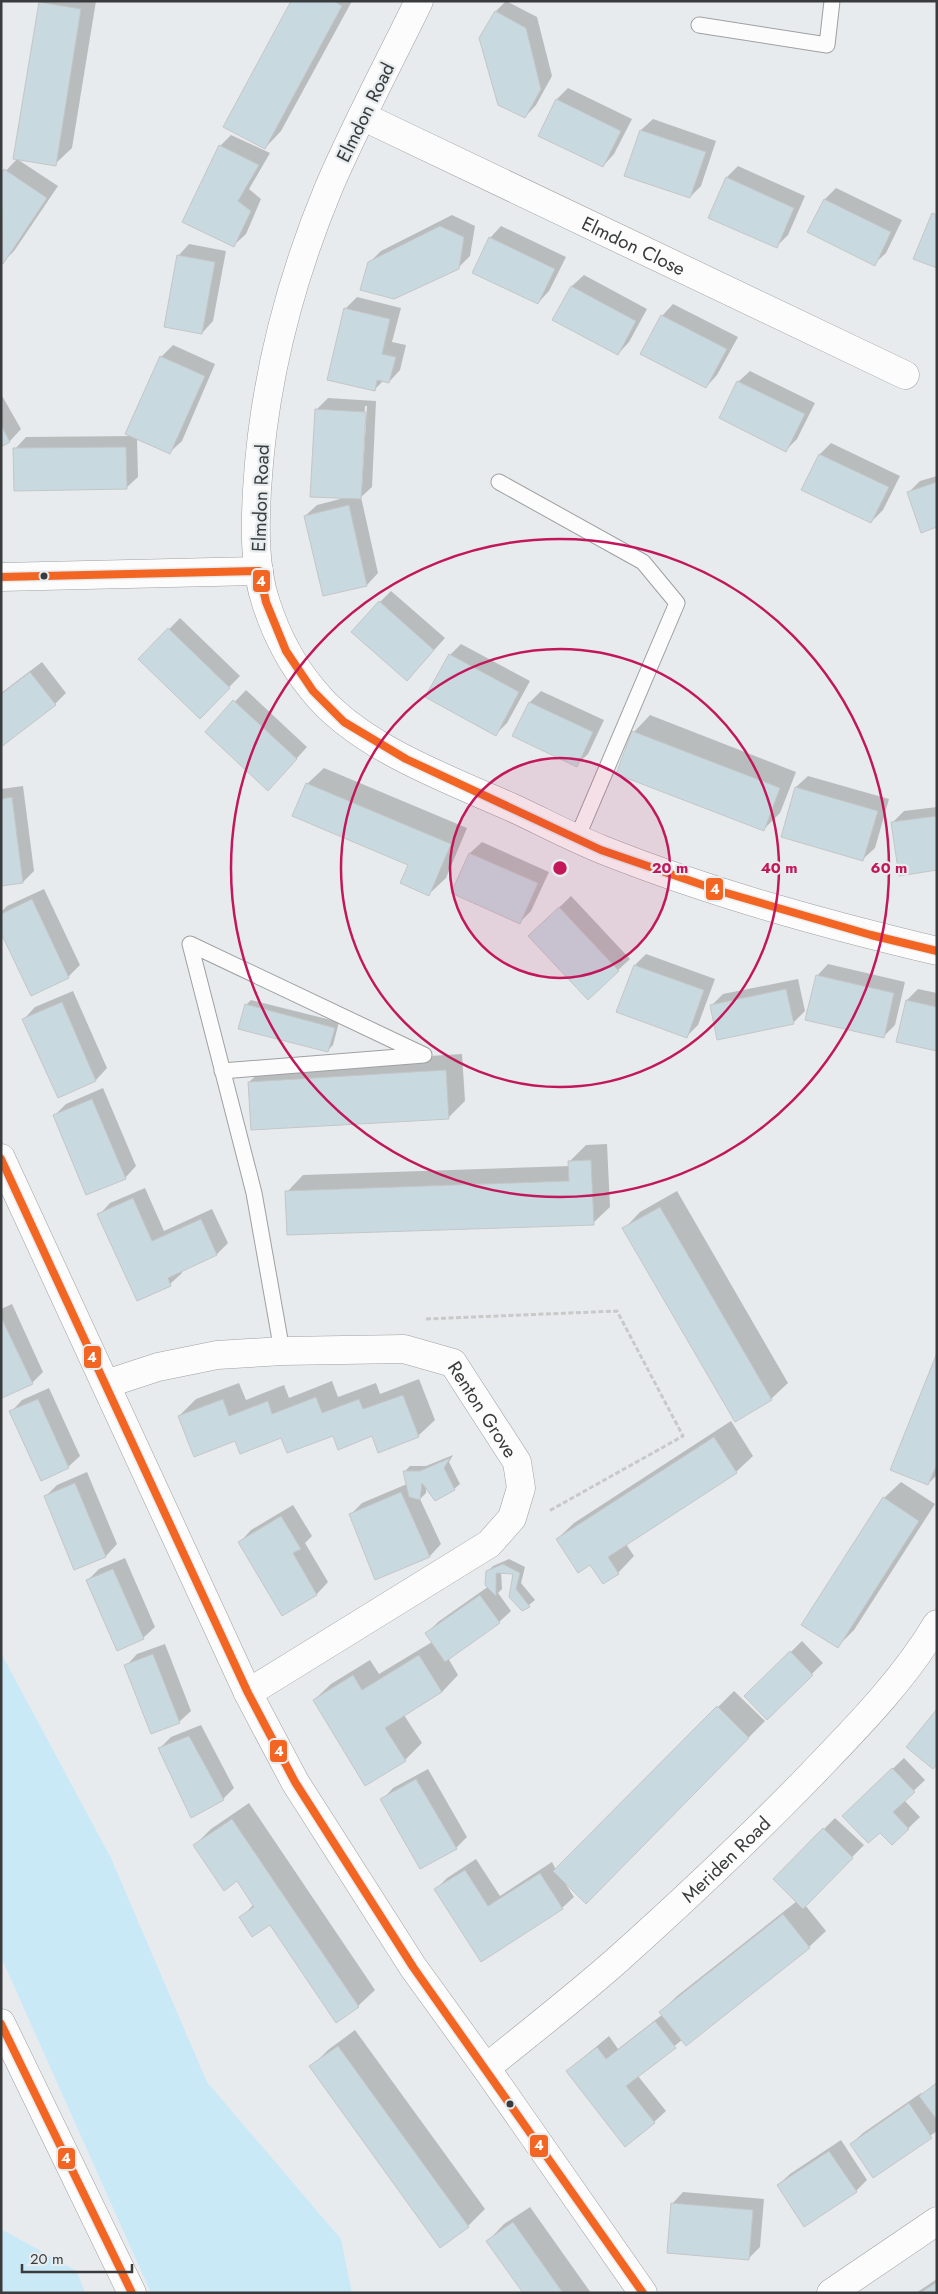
<svg xmlns="http://www.w3.org/2000/svg" width="938" height="2294" font-family="Jost,sans-serif">
  <style>
    .green { fill: #cae9f6 }
    .shadow { fill: #0003; fill-rule: evenodd }
    .building { fill: #c9d9e0; stroke: #c4c6c8 }
    .lines { fill: none; stroke-linecap: round; stroke-linejoin: round }
    .service-casing { stroke: #9ea0a1; stroke-width: 17 }
    .minor-casing { stroke: #9ea0a1; stroke-width: 29 }
    .tertiary-casing { stroke: #9ea0a1; stroke-width: 29 }
    .path { stroke: #c8c9c9; stroke-width: 3; stroke-dasharray: 5 2.5; stroke-linecap: butt }
    .service { stroke: #fcfcfc; stroke-width: 15 }
    .minor { stroke: #fcfcfc; stroke-width: 28 }
    .tertiary { stroke: #fcfcfc; stroke-width: 28 }
    .bus-1-casing { stroke: #e7ecee; stroke-width: 11 }
    .bus-1 { stroke: #f26522; stroke-width: 8 }
    .ring { fill: none; stroke: #c2185b; stroke-width: 2.5 }
    .bus-dot { fill: #393b3c; stroke: #e7ecee; stroke-width: 2 }
    .labels { text-anchor: middle; stroke-width: 4.5; stroke-linejoin: round; paint-order: stroke }
    .street-label { font-size: 19px; fill: #393b3c; stroke: #e7ecee }
    .centre { fill: #c2185b; stroke: #e7ecee; stroke-width: 2.5 }
    .ring-label { font-size: 15px; text-anchor: middle; font-weight: bold; fill: #c2185b; stroke: #e7ecee; stroke-width: 4.5; stroke-linejoin: round; paint-order: stroke }
    .line-badge { stroke: #e7ecee; stroke-width: 2 }
    .badge-label { font-size: 14px; text-anchor: middle; font-weight: bold; fill: #fff }
  </style>
  <rect width="100%" height="100%" fill="#e8ebed"/>
  <g class="green">
    <polygon points="1,1653 111,1858 207,2082 341,2239 352,2293 151,2293 1,1957"/>
    <polygon points="1,2229 77,2271 85,2293 1,2293"/>
  </g>
  <g class="shadow">
    <polygon points="42,1 96,1 72,148 55,164 40,3"/>
    <polygon points="292,1 352,1 281,131 265,148"/>
    <polygon points="506,1 537,17 552,76 536,105 525,117 481,38 496,11"/>
    <polygon points="568,88 632,119 614,154 603,166 539,135 557,99"/>
    <polygon points="653,119 716,141 701,186 690,197 626,175 641,130"/>
    <polygon points="231,135 270,153 249,189 261,199 246,234 234,245 220,146"/>
    <polygon points="17,159 58,186 14,251 3,262 1,176"/>
    <polygon points="738,166 805,196 788,235 776,247 709,217 727,177"/>
    <polygon points="836,188 902,220 886,253 874,264 808,231 825,199"/>
    <polygon points="452,215 475,226 470,256 458,268 369,263 381,251"/>
    <polygon points="501,226 566,257 549,291 538,303 490,238"/>
    <polygon points="189,244 226,251 213,321 202,333 178,256"/>
    <polygon points="584,275 647,309 629,342 618,354 554,320 572,286"/>
    <polygon points="357,297 401,308 392,342 406,345 400,370 389,382 384,380 374,390 345,309"/>
    <polygon points="673,304 738,337 717,375 706,387 662,316"/>
    <polygon points="173,345 215,364 182,441 170,452 137,438 138,477 126,488 15,449 26,437 133,436 161,357"/>
    <polygon points="750,371 815,403 797,439 786,450 738,382"/>
    <polygon points="1,394 21,429 10,441 1,445"/>
    <path d="M328,398L376,401L372,487L361,497L378,573L367,585L305,516L317,505L344,498L316,410ZM365,406H367L362,488H360Z"/>
    <polygon points="831,443 900,476 883,510 871,522 803,489 820,454"/>
    <polygon points="937,476 937,526 908,493 920,481"/>
    <polygon points="391,591 445,638 407,680 380,602"/>
    <polygon points="180,618 240,676 200,717 140,659"/>
    <polygon points="461,644 530,681 507,723 496,734 450,655"/>
    <polygon points="42,662 66,693 55,704 1,746 1,693"/>
    <polygon points="246,690 307,747 279,778 206,732"/>
    <polygon points="541,691 604,720 588,754 576,765 514,736 530,702"/>
    <polygon points="650,715 796,772 780,813 764,829 634,732"/>
    <polygon points="324,768 467,828 446,878 429,894 410,864 307,784"/>
    <polygon points="808,776 889,799 875,848 863,859 796,787"/>
    <polygon points="23,786 34,871 23,882 1,885 1,789"/>
    <polygon points="937,807 937,869 892,823 904,811"/>
    <polygon points="482,842 549,872 531,911 520,922 453,892 470,853"/>
    <polygon points="44,889 80,965 68,977 31,994 1,930 1,912 7,906"/>
    <polygon points="571,896 630,959 588,998 541,925"/>
    <polygon points="646,954 715,979 698,1025 686,1037 635,965"/>
    <polygon points="828,964 905,982 895,1025 883,1037 817,976"/>
    <polygon points="798,979 805,1011 793,1023 711,1006 723,994"/>
    <polygon points="918,989 937,993 937,1050 907,1000"/>
    <polygon points="73,991 107,1068 96,1080 58,1096 24,1019 35,1007"/>
    <polygon points="251,1000 339,1022 333,1045 328,1050 246,1005"/>
    <polygon points="462,1054 465,1101 448,1118 249,1082 266,1066"/>
    <polygon points="103,1088 136,1166 125,1178 54,1116 66,1104"/>
    <polygon points="607,1144 610,1207 593,1223 287,1192 303,1175 570,1166 570,1161 586,1145"/>
    <polygon points="145,1188 164,1231 212,1209 228,1243 217,1254 181,1270 182,1273 170,1284 99,1215 110,1203"/>
    <polygon points="677,1191 788,1383 771,1399 624,1229 640,1212"/>
    <polygon points="12,1304 43,1372 32,1383 1,1394 1,1309"/>
    <polygon points="937,1356 937,1475 928,1484"/>
    <polygon points="419,1379 435,1420 418,1436 334,1434 236,1440 179,1416 196,1399 239,1383 246,1400 284,1385 289,1398 332,1381 338,1397 376,1383 380,1394"/>
    <polygon points="49,1388 80,1456 68,1467 11,1412 22,1400"/>
    <polygon points="731,1421 753,1456 736,1472 626,1544 634,1556 618,1573 591,1563 557,1539 574,1523"/>
    <polygon points="453,1455 449,1462 460,1484 454,1489 426,1487 426,1493 420,1499 441,1544 430,1556 376,1578 350,1515 362,1503 407,1484 404,1472 410,1466 426,1466"/>
    <polygon points="87,1472 117,1544 106,1556 75,1569 45,1497 57,1485"/>
    <polygon points="901,1482 935,1504 854,1630 837,1647 884,1498"/>
    <polygon points="293,1505 312,1536 305,1543 328,1582 317,1594 282,1614 240,1542 251,1530"/>
    <polygon points="125,1558 155,1627 143,1638 87,1581 99,1569"/>
    <polygon points="509,1559 525,1567 521,1583 535,1600 523,1610 510,1597 515,1573 501,1572 502,1589 498,1593 511,1611 499,1622 448,1658 458,1675 442,1692 404,1715 422,1743 405,1760 314,1700 331,1684 370,1660 379,1674 432,1642 426,1634 438,1622 489,1586 487,1572 493,1566"/>
    <polygon points="802,1641 823,1663 767,1718 746,1696"/>
    <polygon points="165,1644 191,1711 179,1722 126,1666 137,1654"/>
    <polygon points="734,1691 765,1721 586,1902 565,1883 574,1897 562,1908 481,1960 436,1889 447,1878 476,1859 500,1896 552,1862 556,1870"/>
    <polygon points="201,1725 234,1788 223,1799 160,1748 171,1737"/>
    <polygon points="904,1758 925,1780 904,1800 920,1817 892,1844 855,1805"/>
    <polygon points="428,1769 467,1837 456,1848 382,1800 393,1788"/>
    <polygon points="249,1803 375,1990 358,2006 271,1923 241,1918 254,1904 237,1880 195,1845 211,1829"/>
    <polygon points="835,1818 864,1845 805,1905 826,1931 809,1947 683,2039 638,2076 666,2111 654,2122 567,2071 609,2036 618,2049 663,2014 661,2012 677,1996 797,1901 774,1879"/>
    <polygon points="355,2030 485,2209 468,2226 441,2246 311,2067 328,2050"/>
    <polygon points="937,2082 937,2131 873,2176 851,2144 863,2133 921,2093 922,2095"/>
    <polygon points="841,2140 867,2180 856,2191 778,2185 790,2174"/>
    <polygon points="683,2192 764,2199 760,2247 749,2258 672,2204"/>
    <polygon points="530,2207 591,2293 525,2293 488,2241 504,2224"/>
    <polygon points="937,2279 937,2293 916,2293"/>
  </g>
  <g class="building">
    <polygon points="291,1 334,1 342,6 265,149 223,127"/>
    <polygon points="39,2 81,9 56,166 13,159"/>
    <polygon points="495,11 526,28 541,89 525,118 498,105 479,38"/>
    <polygon points="556,99 621,131 603,167 538,136"/>
    <polygon points="640,130 706,152 690,198 624,176"/>
    <polygon points="219,145 259,165 238,201 251,211 234,247 182,222"/>
    <polygon points="4,169 47,198 3,264 1,174"/>
    <polygon points="726,177 794,208 777,248 708,218"/>
    <polygon points="824,199 891,232 875,266 807,232"/>
    <polygon points="932,213 937,215 937,268 913,259"/>
    <polygon points="440,226 464,237 459,269 394,299 360,290 368,262"/>
    <polygon points="489,237 555,269 538,304 472,273"/>
    <polygon points="177,255 215,262 202,334 164,327"/>
    <polygon points="571,286 636,321 618,355 552,320"/>
    <polygon points="344,308 390,319 382,354 396,357 389,383 377,380 375,391 327,380"/>
    <polygon points="661,315 727,349 706,388 640,354"/>
    <polygon points="160,356 205,376 170,454 125,434"/>
    <polygon points="737,381 805,414 786,452 719,418"/>
    <polygon points="315,409 366,412 361,499 310,497"/>
    <polygon points="1,425 10,442 1,447"/>
    <polygon points="126,447 127,489 14,491 13,448"/>
    <polygon points="819,454 889,487 871,523 801,490"/>
    <polygon points="937,482 937,527 921,533 907,492"/>
    <polygon points="349,505 367,586 323,596 304,516"/>
    <polygon points="379,601 434,650 407,681 351,632"/>
    <polygon points="168,628 230,688 200,719 138,659"/>
    <polygon points="449,654 519,692 496,736 425,697"/>
    <polygon points="30,672 56,705 1,747 1,694"/>
    <polygon points="233,700 297,759 268,791 205,732"/>
    <polygon points="529,702 593,732 577,767 512,736"/>
    <polygon points="632,731 780,788 764,831 616,774"/>
    <polygon points="306,783 451,844 429,896 400,883 408,865 292,816"/>
    <polygon points="795,787 878,811 863,861 781,837"/>
    <polygon points="12,797 23,883 1,886 1,799"/>
    <polygon points="937,816 937,870 899,876 891,822"/>
    <polygon points="469,853 538,883 520,924 451,893"/>
    <polygon points="32,899 69,978 31,996 1,933 1,914"/>
    <polygon points="559,907 619,971 588,1000 528,936"/>
    <polygon points="634,965 704,990 687,1038 616,1012"/>
    <polygon points="816,975 894,993 884,1038 805,1020"/>
    <polygon points="786,989 794,1024 717,1040 710,1005"/>
    <polygon points="906,1000 937,1007 937,1051 896,1042"/>
    <polygon points="62,1002 96,1081 58,1098 22,1019"/>
    <polygon points="245,1004 335,1028 328,1052 238,1029"/>
    <polygon points="446,1070 449,1119 251,1130 248,1082"/>
    <polygon points="92,1099 126,1179 86,1195 53,1115"/>
    <polygon points="591,1160 594,1225 287,1235 285,1191 569,1181 568,1161"/>
    <polygon points="133,1198 152,1241 201,1219 217,1255 168,1278 171,1286 137,1301 97,1214"/>
    <polygon points="660,1207 772,1400 735,1422 622,1228"/>
    <polygon points="1,1317 33,1384 2,1398 1,1397"/>
    <polygon points="937,1353 937,1464 928,1485 890,1470"/>
    <polygon points="403,1395 419,1437 378,1453 372,1436 338,1450 333,1436 287,1453 281,1438 240,1454 235,1441 194,1457 178,1416 223,1399 229,1416 268,1401 272,1414 316,1397 322,1413 359,1399 363,1409"/>
    <polygon points="38,1399 69,1468 41,1481 9,1411"/>
    <polygon points="714,1437 737,1473 608,1557 619,1574 603,1584 590,1565 578,1573 556,1539"/>
    <polygon points="450,1458 444,1468 455,1490 435,1501 422,1483 420,1500 409,1497 403,1471 420,1471"/>
    <polygon points="75,1483 106,1557 74,1570 44,1496"/>
    <polygon points="401,1492 430,1557 375,1580 349,1514"/>
    <polygon points="883,1497 919,1521 838,1648 801,1625"/>
    <polygon points="281,1516 301,1549 293,1553 317,1595 282,1616 238,1542"/>
    <polygon points="503,1564 520,1573 516,1589 530,1607 522,1611 509,1597 513,1574 496,1573 496,1596 485,1585 486,1571"/>
    <polygon points="113,1569 144,1639 117,1651 86,1580"/>
    <polygon points="480,1595 500,1623 445,1662 425,1633"/>
    <polygon points="790,1651 813,1675 767,1720 744,1696"/>
    <polygon points="153,1654 180,1723 151,1734 124,1665"/>
    <polygon points="419,1655 442,1692 385,1728 406,1761 365,1786 313,1700 353,1675 362,1690"/>
    <polygon points="717,1706 749,1738 586,1904 553,1871"/>
    <polygon points="937,1709 937,1764 933,1769 906,1747"/>
    <polygon points="189,1736 224,1800 191,1818 158,1748"/>
    <polygon points="892,1768 915,1792 893,1812 909,1829 892,1845 880,1833 868,1843 842,1816"/>
    <polygon points="416,1779 457,1849 420,1869 380,1799"/>
    <polygon points="232,1819 359,2007 336,2023 270,1925 252,1937 239,1917 254,1907 237,1881 224,1891 193,1845"/>
    <polygon points="823,1828 853,1858 803,1909 773,1879"/>
    <polygon points="465,1870 488,1906 540,1873 563,1909 481,1962 434,1889"/>
    <polygon points="783,1914 810,1948 686,2046 659,2012"/>
    <polygon points="655,2021 676,2048 626,2086 655,2123 625,2147 566,2071 597,2047 606,2059"/>
    <polygon points="338,2046 469,2227 440,2248 309,2066"/>
    <polygon points="937,2083 937,2120 919,2096"/>
    <polygon points="909,2103 932,2138 873,2178 850,2144"/>
    <polygon points="829,2151 857,2192 804,2227 777,2185"/>
    <polygon points="671,2203 753,2210 749,2260 667,2253"/>
    <polygon points="513,2222 563,2293 523,2293 486,2241"/>
    <polygon points="937,2282 937,2293 920,2293"/>
  </g>
  <g class="lines">
    <g class="service-casing">
      <g id="service">
        <polyline points="699,25 827,45 832,1"/>
        <polyline points="499,482 643,562 677,603 577,838"/>
        <polyline points="222,1071 424,1055 190,944 254,1193 282,1351"/>
      </g>
    </g>
    <g class="minor-casing">
      <g id="minor">
        <path d="M419,1C389,63 356,124 329,187C289,283 263,386 257,490C255,527 254,567 266,603C276,634 292,665 313,690C358,747 448,779 513,808C543,822 573,838 603,850C711,893 824,924 937,951"/>
        <path id="s1" d="M362,116L905,375"/>
        <polyline points="1,577 259,571"/>
        <polyline points="1,1158 248,1693 295,1782 413,1967 486,2068 643,2293"/>
        <path id="s2" d="M106,1384L158,1367L217,1355L282,1351L404,1349L453,1363L517,1462L521,1488L512,1518L489,1544L248,1693"/>
        <path id="s3" d="M486,2068C529,2033 573,1999 615,1962C682,1902 748,1840 811,1775C856,1728 903,1681 937,1624"/>
        <polyline points="831,2293 937,2221"/>
      </g>
    </g>
    <g class="tertiary-casing">
      <polyline id="tertiary" points="1,2023 132,2293"/>
    </g>
    <polyline class="path" points="426,1319 617,1311 683,1436 549,1511"/>
    <use href="#service" class="service"/>
    <use href="#minor" class="minor"/>
    <use href="#tertiary" class="tertiary"/>
    <g class="bus-1-casing">
      <g id="bus-1">
        <polyline points="1,577 259,571 266,602 286,651 313,691 344,722 406,759 601,850 723,892 871,935 937,951"/>
        <polyline points="1,1159 248,1693 295,1782 413,1967 643,2293"/>
        <polyline points="1,2024 132,2293"/>
      </g>
    </g>
    <use href="#bus-1" class="bus-1"/>
  </g>
  <circle cx="560" cy="868" r="110" fill="#c2185b" fill-opacity=".12"/>
  <g class="ring">
    <circle cx="560" cy="868" r="110"/>
    <circle cx="560" cy="868" r="219"/>
    <circle cx="560" cy="868" r="329"/>
  </g>
  <g class="bus-dot">
    <circle cx="44" cy="576" r="4.5"/>
    <circle cx="510" cy="2104" r="4.5"/>
  </g>
  <g class="labels">
    <g class="street-label">
      <text transform="translate(365 112) rotate(-64)" y="7">Elmdon Road</text>
      <text dy="7" stroke="none"><textPath href="#s1" startOffset="301">Elmdon Close</textPath></text>
      <text transform="translate(260 498) rotate(-88)" y="7">Elmdon Road</text>
      <text dy="7" stroke="none"><textPath href="#s2" startOffset="408">Renton Grove</textPath></text>
      <text dy="7" stroke="none"><textPath href="#s3" startOffset="318">Meriden Road</textPath></text>
    </g>
  </g>
  <circle cx="560" cy="868" r="8" class="centre"/>
  <g class="ring-label">
    <text x="670" y="873">20 m</text>
    <text x="779" y="873">40 m</text>
    <text x="889" y="873">60 m</text>
  </g>
  <g class="line-badge">
    <rect x="252" y="569" width="19" height="24" rx="5" fill="#f26522"/>
    <rect x="705" y="877" width="19" height="24" rx="5" fill="#f26522"/>
    <rect x="83" y="1345" width="19" height="24" rx="5" fill="#f26522"/>
    <rect x="269" y="1739" width="19" height="24" rx="5" fill="#f26522"/>
    <rect x="529" y="2134" width="20" height="24" rx="5" fill="#f26522"/>
    <rect x="57" y="2147" width="19" height="23" rx="5" fill="#f26522"/>
  </g>
  <g class="badge-label">
    <text x="261" y="586">4</text>
    <text x="715" y="894">4</text>
    <text x="92" y="1362">4</text>
    <text x="279" y="1756">4</text>
    <text x="539" y="2150">4</text>
    <text x="66" y="2163">4</text>
  </g>
  <rect width="938" height="2294" fill="none" stroke="#393b3c" stroke-width="5"/>
  <path d="M22 2264v8h110v-8" fill="none" stroke="#393b3c" stroke-width="2.5"/>
  <text x="30" y="2264" font-size="15" fill="#393b3c" stroke="#e7ecee" stroke-width="4" paint-order="stroke">20 m</text>
</svg>
